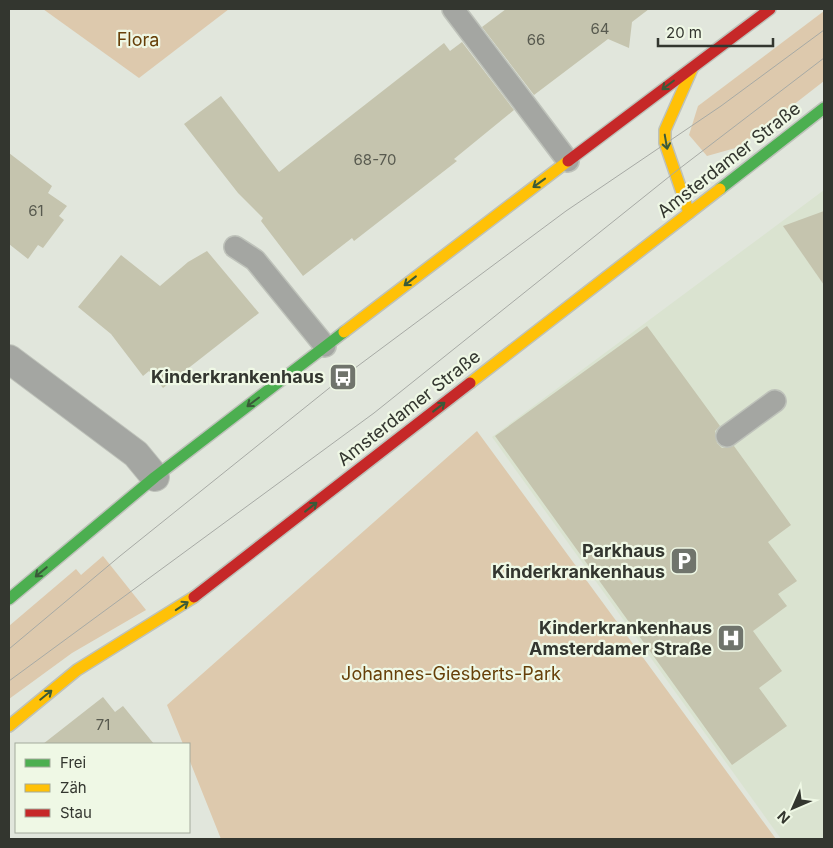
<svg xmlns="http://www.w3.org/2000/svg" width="833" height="848" font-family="Inter,sans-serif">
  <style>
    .built { fill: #dae3d0 }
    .green { fill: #ddc9ad }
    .building { fill: #c5c4ae }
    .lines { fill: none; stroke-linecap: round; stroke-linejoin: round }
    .lane-casing { stroke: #bec2ba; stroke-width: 24 }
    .street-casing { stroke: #bec2ba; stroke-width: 30 }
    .fast-casing { stroke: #bec2ba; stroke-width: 14 }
    .slow-casing { stroke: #bec2ba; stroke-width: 14 }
    .jam-casing { stroke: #bec2ba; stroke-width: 14 }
    .lane { stroke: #a4a6a2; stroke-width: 21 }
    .street { stroke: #a4a6a2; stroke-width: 28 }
    .fast { stroke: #4caf50; stroke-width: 11 }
    .slow { stroke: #ffc107; stroke-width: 11 }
    .jam { stroke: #c62828; stroke-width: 11 }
    .tram { stroke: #a7aaa5; stroke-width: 1 }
    .oneway { stroke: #3a5a39 }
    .labels { text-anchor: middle; stroke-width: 4.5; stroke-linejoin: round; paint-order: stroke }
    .number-label { font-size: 15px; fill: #585a4f }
    .park-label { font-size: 18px; fill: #663f08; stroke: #eff8e5 }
    .street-label { font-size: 18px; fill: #33362f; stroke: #eff8e5 }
    .poi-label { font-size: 18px; font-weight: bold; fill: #33362f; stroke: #eff8e5; text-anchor: end }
  </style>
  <rect width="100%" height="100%" fill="#e1e6dc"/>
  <polygon class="built" points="824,190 824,839 781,839 492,437"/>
  <g class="green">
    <polygon points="43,9 229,9 139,78"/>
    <polygon points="824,11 824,81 739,147 707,156 689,135 698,106"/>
    <polygon points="477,431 776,839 221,839 189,759 189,744 183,744 167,705"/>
    <polygon points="103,556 146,610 72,653 9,699 9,626 76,569 81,575"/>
  </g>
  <g class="building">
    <polygon points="506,9 649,9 632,22 629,48 608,39 534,95 482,27"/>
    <polygon points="462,42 514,110 454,159 457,161 354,241 352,238 303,276 261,221 263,218 238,193 184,124 221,96 279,172 444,43 450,51"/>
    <polygon points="9,153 52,186 48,193 67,206 59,216 64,220 43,248 38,245 28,259 9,244"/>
    <polygon points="824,211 824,285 783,226"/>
    <polygon points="207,251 259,313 163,388 149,371 143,376 111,334 78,307 121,255 160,286 188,262"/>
    <polygon points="647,326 720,426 715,431 717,443 722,448 734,446 791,525 768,542 797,581 778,594 787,606 753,631 782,671 759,688 787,726 732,765 495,436"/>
    <polygon points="103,697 115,712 123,706 154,744 43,744"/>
  </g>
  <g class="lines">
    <g class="lane-casing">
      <g id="lane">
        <polyline points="453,9 568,161"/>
        <polyline points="235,247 255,260 325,346"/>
        <polyline points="727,436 775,401"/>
      </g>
    </g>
    <g class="street-casing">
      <polyline id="street" points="9,359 136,454 155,477"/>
    </g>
    <g class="fast-casing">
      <g id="fast">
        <polyline points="720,189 824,108"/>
        <polyline points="9,599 155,477 344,332"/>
      </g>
    </g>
    <g class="slow-casing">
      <g id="slow">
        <polyline points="689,213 665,143 665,130 692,69"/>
        <polyline points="344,332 568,161"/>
        <polyline points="470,383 720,189"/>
        <polyline points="9,726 77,670 194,597"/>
      </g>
    </g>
    <g class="jam-casing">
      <g id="jam">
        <polyline points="568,161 770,9"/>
        <polyline points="194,597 470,383"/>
      </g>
    </g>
    <use href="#lane" class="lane"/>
    <use href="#street" class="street"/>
    <use href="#fast" class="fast"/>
    <use href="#slow" class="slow"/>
    <use href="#jam" class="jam"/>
    <g class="tram">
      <polyline points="9,649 120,556 343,377 566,211 721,106 824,30"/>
      <polyline points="9,681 374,413 675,172 824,58"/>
    </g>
  </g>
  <defs><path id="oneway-shaft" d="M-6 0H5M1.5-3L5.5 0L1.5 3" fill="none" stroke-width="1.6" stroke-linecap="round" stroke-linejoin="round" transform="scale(1.25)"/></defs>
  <g class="oneway">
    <use href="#oneway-shaft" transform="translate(668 85) rotate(143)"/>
    <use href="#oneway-shaft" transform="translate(666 142) rotate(80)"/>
    <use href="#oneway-shaft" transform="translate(539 183) rotate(144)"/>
    <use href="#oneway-shaft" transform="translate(410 281) rotate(142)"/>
    <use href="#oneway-shaft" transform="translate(253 402) rotate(143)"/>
    <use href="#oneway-shaft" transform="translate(439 407) rotate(-38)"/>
    <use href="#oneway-shaft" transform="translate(311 507) rotate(-38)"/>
    <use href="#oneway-shaft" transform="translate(41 572) rotate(140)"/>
    <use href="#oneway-shaft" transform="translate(182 606) rotate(-34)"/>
    <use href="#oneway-shaft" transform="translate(46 695) rotate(-39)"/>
  </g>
  <defs>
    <g id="bus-square" transform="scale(1.4375)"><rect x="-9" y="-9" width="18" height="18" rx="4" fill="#70746c" stroke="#eff8e5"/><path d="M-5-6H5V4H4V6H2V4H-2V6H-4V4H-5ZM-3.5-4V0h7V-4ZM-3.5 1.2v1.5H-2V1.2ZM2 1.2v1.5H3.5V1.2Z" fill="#fff"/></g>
    <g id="parking-square" transform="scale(1.4375)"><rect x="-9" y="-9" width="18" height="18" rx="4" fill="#70746c" stroke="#eff8e5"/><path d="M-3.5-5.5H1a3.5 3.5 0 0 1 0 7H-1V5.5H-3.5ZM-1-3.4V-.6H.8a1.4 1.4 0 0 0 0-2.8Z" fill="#fff"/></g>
    <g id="hospital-square" transform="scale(1.4375)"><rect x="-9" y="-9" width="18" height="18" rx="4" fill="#70746c" stroke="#eff8e5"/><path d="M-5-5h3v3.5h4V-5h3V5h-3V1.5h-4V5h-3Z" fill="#fff"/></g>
  </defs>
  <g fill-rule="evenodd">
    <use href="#bus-square" x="343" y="377"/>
    <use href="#parking-square" x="684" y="561"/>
    <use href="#hospital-square" x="731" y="638"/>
  </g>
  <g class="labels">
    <g class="number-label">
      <text x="600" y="34">64</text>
      <text x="536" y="45">66</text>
      <text x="375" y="165">68-70</text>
      <text x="36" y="216">61</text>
      <text x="103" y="730">71</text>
    </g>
    <g class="park-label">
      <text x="138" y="46">Flora</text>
      <text x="451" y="680">Johannes-Giesberts-Park</text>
    </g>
    <g class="street-label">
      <text transform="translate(729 160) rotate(-38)" y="6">Amsterdamer Straße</text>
      <text transform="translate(409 408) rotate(-38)" y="6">Amsterdamer Straße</text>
    </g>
    <g class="poi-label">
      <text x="324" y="383">Kinderkrankenhaus</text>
      <text x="665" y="557">Parkhaus<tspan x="665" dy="21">Kinderkrankenhaus</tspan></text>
      <text x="712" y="634">Kinderkrankenhaus<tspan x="712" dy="21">Amsterdamer Straße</tspan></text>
    </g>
  </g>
  <rect width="833" height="848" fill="none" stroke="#33362f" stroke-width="20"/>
  <rect x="15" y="743" width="175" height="90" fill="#eff8e5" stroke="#a4aa9c"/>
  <rect x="25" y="759" width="25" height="8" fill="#4caf50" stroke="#a4aa9c"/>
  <text x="60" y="768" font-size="15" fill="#33362f">Frei</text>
  <rect x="25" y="784" width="25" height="8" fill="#ffc107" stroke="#a4aa9c"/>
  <text x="60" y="793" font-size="15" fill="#33362f">Zäh</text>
  <rect x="25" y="809" width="25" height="8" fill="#c62828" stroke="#a4aa9c"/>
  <text x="60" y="818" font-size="15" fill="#33362f">Stau</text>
  <g transform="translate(793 808) rotate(225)" stroke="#eff8e5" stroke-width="4" paint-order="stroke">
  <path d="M0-4L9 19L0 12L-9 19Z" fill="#33362f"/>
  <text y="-8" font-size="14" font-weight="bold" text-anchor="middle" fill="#33362f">N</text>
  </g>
  <path d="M658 38v8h115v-8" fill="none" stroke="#33362f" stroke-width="2.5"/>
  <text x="666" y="38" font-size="15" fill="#33362f" stroke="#eff8e5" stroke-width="4" paint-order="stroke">20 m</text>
</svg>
